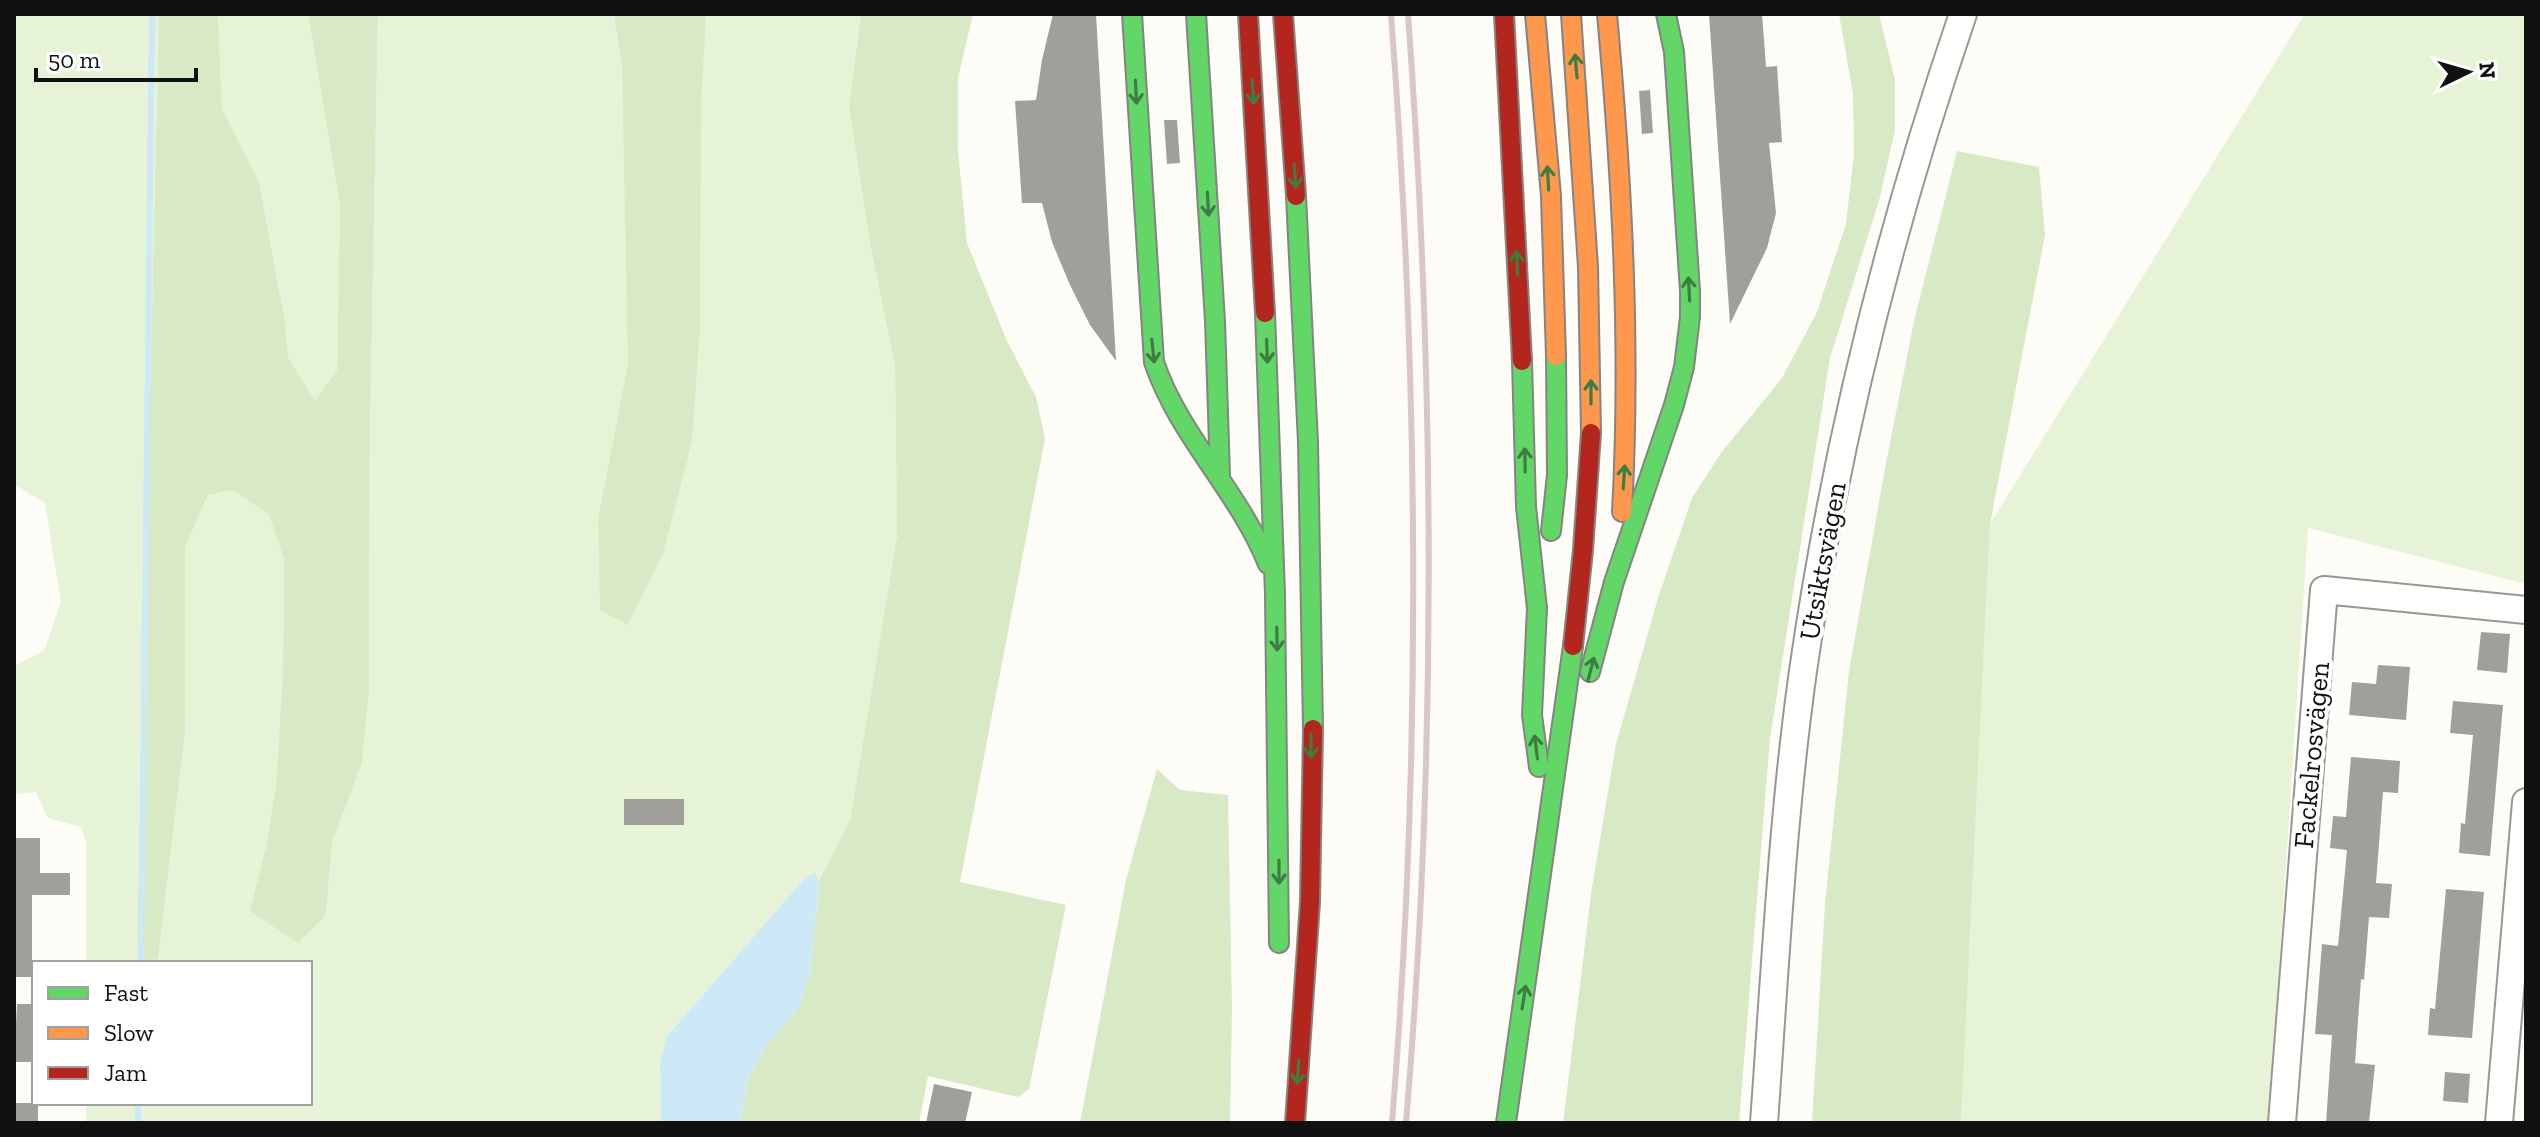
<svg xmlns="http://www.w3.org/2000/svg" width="2540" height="1137" font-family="'Zilla Slab',serif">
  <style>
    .green { fill: #e7f3d7 }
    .forest { fill: #d8eac5 }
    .water { fill: #cde8f7 }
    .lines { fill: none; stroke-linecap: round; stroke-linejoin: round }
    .stream { stroke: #cde8f7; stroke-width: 6 }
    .building { fill: #a19f9c }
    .street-casing { stroke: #979795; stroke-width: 30 }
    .fast-casing { stroke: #858482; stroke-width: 22 }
    .slow-casing { stroke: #858482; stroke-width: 22 }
    .jam-casing { stroke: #858482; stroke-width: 22 }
    .street { stroke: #fffffe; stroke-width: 26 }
    .fast { stroke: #63d668; stroke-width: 18 }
    .slow { stroke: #ff974d; stroke-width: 18 }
    .jam { stroke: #b3261e; stroke-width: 18 }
    .rail { stroke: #d9c6c7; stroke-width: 6 }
    .oneway { stroke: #3e7d41 }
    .labels { text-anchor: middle; stroke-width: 8; stroke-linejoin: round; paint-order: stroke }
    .street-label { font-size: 28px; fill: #111; stroke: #fff }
  </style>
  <rect width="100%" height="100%" fill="#fdfcf7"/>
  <g class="green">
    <polygon points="14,14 159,14 137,938 143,963 86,963 86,841 81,827 48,818 36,792 14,794 14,666 44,651 61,602 45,503 14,484"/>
    <polygon points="218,14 308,14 340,206 337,372 315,400 288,357 285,320 259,182 222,109"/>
    <polygon points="378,14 861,14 849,107 870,244 895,366 897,536 850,820 819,881 815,872 803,880 667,1036 660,1061 661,1123 86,1123 86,1103 310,1103 310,963 149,963 158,958 185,733 185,548 208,495 233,490 269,515 284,559 283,668 276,785 266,847 326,915 332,843 362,763 369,691 370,427"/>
    <polygon points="2305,14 2526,14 2526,584 2308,528 2269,1123 1961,1123 1990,524"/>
  </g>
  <g class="forest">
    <polygon points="159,14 218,14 222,109 259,182 285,321 288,357 315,400 337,371 340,206 308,14 378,14 370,427 369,691 362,763 332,843 326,915 298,943 250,911 266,847 276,785 283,668 284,559 269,515 233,490 208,495 185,548 185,733 158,959 143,963 137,938"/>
    <polygon points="614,14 706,14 701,107 700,328 692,441 663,553 628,625 600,610 598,519 628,365 622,66"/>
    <polygon points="861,14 973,14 958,78 958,151 967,243 1007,341 1036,397 1045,439 960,882 1066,905 1029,1089 1018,1097 928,1076 919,1123 740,1123 749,1076 765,1047 799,1007 810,972 819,881 850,820 897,536 895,366 870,244 849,107"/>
    <polygon points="1839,14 1879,14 1895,80 1895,130 1880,197 1830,358 1770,738 1739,1123 1563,1123 1592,887 1616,744 1658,598 1692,498 1721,453 1782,378 1817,312 1846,224 1854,153 1853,94"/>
    <polygon points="1957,151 2039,167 2045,235 1990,524 1961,1123 1812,1123 1825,903 1849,671 1886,463 1914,321"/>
    <polygon points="1157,769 1180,790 1228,795 1232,1007 1230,1123 1080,1123 1126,880"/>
  </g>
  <polygon class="water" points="815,872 819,881 810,973 799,1007 765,1047 749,1076 740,1123 661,1123 660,1061 667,1036 803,880"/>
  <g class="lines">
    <g class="stream">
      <polyline points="141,963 152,14"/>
      <polyline points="138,1123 138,1103"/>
    </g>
  </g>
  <g class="building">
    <polygon points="1053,14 1096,14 1116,361 1090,325 1070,285 1052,242 1042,203 1022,203 1015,101 1036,100 1042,60"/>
    <polygon points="1709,14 1762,14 1766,67 1777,66 1782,142 1769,143 1776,213 1767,248 1730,324"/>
    <polygon points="1650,90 1653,133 1642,134 1639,91"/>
    <polygon points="1164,120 1177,120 1180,163 1167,164"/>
    <polygon points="2481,632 2510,634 2507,673 2477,670"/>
    <polygon points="2378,665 2410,667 2406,720 2349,715 2352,682 2376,684"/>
    <polygon points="2453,701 2503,705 2490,856 2459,853 2461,823 2465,824 2473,735 2450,733"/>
    <polygon points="2351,757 2400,761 2398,793 2383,792 2376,883 2392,884 2389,918 2369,917 2364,980 2361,979 2355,1063 2375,1065 2369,1123 2326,1123 2332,1035 2315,1034 2322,944 2338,946 2347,850 2330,848 2333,816 2346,817"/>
    <rect x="624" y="799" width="60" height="26"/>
    <polygon points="16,838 40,838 40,873 70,873 70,895 32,895 32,977 14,977"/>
    <polygon points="2446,889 2484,892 2472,1038 2428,1035 2430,1008 2435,1009"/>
    <polygon points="17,1004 34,1004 34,1062 14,1062"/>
    <polygon points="2445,1072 2470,1074 2468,1103 2443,1101"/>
    <polygon points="934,1084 972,1092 965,1123 926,1123"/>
    <rect x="14" y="1103" width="24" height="20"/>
  </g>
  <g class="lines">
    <g class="street-casing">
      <g id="street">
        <path d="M1764,1123C1775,972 1782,821 1803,671C1835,448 1890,227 1963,14"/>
        <polyline points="2282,1123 2324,590 2526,610"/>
        <polyline points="2499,1123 2526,802"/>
      </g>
    </g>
    <g class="fast-casing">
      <g id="fast">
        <path d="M1132,14L1154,362C1179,436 1238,490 1268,564"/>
        <polyline points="1196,14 1215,321 1220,475"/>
        <polyline points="1296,196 1308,442 1313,729"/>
        <polyline points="1265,313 1275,594 1279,943"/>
        <polyline points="1522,361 1526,507 1537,608 1532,715 1539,767"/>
        <polyline points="1551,531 1557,475 1556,356"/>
        <polyline points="1590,672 1614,582 1674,405 1684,367 1690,317 1690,291 1674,52 1666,14"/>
        <polyline points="1506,1123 1573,646"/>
      </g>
    </g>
    <g class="slow-casing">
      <g id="slow">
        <polyline points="1535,14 1551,196 1556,356"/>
        <polyline points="1571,14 1588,267 1591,433"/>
        <path d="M1607,14C1622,180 1631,345 1622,512"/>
      </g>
    </g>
    <g class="jam-casing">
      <g id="jam">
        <polyline points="1248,14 1265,313"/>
        <polyline points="1283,14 1296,196"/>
        <polyline points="1504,14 1522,361"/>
        <polyline points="1573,646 1583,550 1591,433"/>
        <polyline points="1295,1123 1310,902 1313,729"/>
      </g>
    </g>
    <use href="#street" class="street"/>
    <use href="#fast" class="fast"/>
    <use href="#slow" class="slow"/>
    <use href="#jam" class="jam"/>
    <g class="rail">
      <path d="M1391,14C1419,383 1422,754 1392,1123"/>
      <path d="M1406,1123C1437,754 1435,383 1408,14"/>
    </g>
  </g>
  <defs><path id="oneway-shaft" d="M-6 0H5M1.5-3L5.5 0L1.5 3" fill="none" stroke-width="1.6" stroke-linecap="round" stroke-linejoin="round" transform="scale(2)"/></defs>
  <g class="oneway">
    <use href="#oneway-shaft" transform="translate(1576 66) rotate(-95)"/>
    <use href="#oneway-shaft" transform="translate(1136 92) rotate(87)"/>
    <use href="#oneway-shaft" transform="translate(1253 92) rotate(86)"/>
    <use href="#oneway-shaft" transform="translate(1295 176) rotate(86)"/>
    <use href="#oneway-shaft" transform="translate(1548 178) rotate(-93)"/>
    <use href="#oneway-shaft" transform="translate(1208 204) rotate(87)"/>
    <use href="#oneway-shaft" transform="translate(1517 263) rotate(-93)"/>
    <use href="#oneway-shaft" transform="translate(1689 289) rotate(-93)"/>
    <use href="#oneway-shaft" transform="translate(1153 351) rotate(84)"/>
    <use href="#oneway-shaft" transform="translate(1267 351) rotate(88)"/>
    <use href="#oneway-shaft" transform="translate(1591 392) rotate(-90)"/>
    <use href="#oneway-shaft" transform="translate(1525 460) rotate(-91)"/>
    <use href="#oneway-shaft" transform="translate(1624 477) rotate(-86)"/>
    <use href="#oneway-shaft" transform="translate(1277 639) rotate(89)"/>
    <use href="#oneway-shaft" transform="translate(1591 669) rotate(-75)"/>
    <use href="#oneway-shaft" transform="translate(1311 746) rotate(90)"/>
    <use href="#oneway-shaft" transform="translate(1536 747) rotate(-97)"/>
    <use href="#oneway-shaft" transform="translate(1279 872) rotate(90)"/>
    <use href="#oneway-shaft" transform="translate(1524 997) rotate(-81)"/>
    <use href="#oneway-shaft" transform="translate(1298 1072) rotate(94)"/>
  </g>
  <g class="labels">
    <g class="street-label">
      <text transform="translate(1822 561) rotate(-80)" y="10">Utsiktsvägen</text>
      <text transform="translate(2311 755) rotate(-85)" y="10">Fackelrosvägen</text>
    </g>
  </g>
  <rect width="2540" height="1137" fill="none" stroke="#111111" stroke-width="32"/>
  <rect x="32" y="961" width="280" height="144" fill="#ffffff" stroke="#a0a0a0" stroke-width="2"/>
  <rect x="48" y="987" width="40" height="12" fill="#63d668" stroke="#a0a0a0" stroke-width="2"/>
  <text x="104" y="1001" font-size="24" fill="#111111">Fast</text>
  <rect x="48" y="1027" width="40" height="12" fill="#ff974d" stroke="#a0a0a0" stroke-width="2"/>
  <text x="104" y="1041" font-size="24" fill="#111111">Slow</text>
  <rect x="48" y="1067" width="40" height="12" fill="#b3261e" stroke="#a0a0a0" stroke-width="2"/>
  <text x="104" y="1081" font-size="24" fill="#111111">Jam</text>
  <g transform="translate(2468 72) rotate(85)" stroke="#ffffff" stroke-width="6" paint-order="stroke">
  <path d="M0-6L14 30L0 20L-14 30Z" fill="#111111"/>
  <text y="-12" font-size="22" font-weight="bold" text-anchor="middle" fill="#111111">N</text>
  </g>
  <path d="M36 68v12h160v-12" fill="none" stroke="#111111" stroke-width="4"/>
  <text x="48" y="68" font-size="24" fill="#111111" stroke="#ffffff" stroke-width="6" paint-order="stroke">50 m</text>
</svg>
